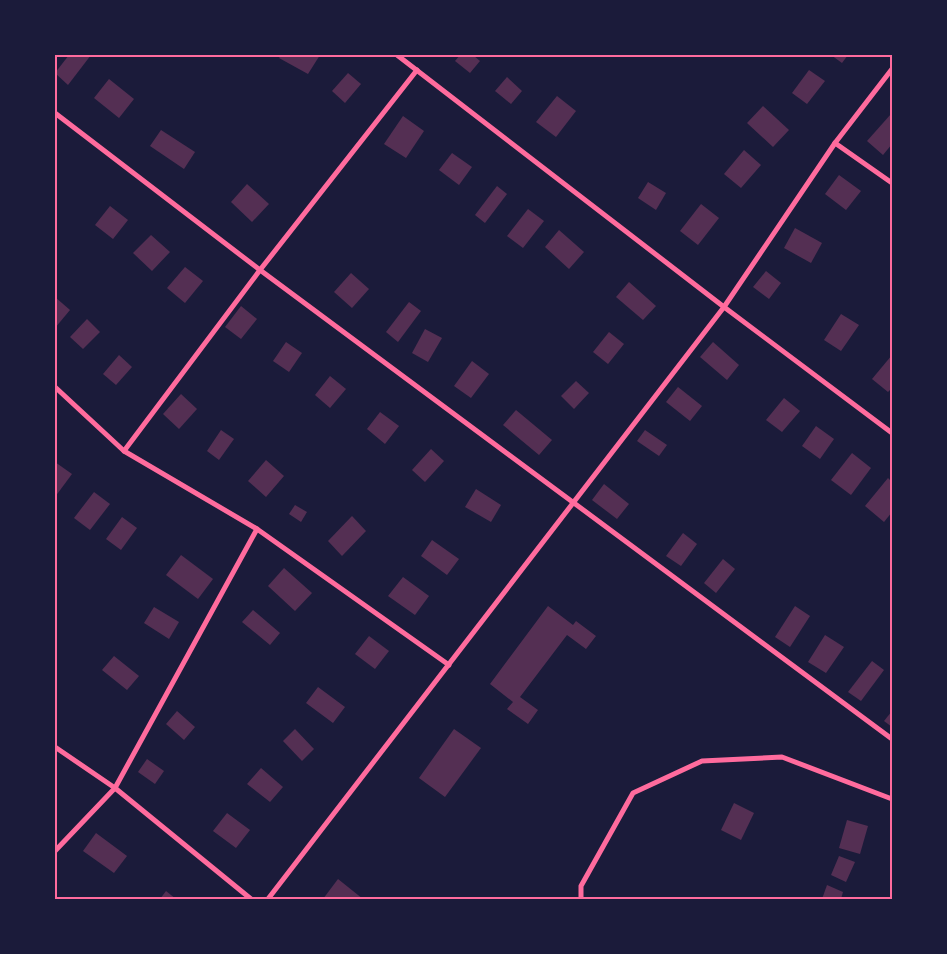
<svg xmlns="http://www.w3.org/2000/svg" width="947" height="954" font-family="'Source Sans 3',sans-serif">
  <style>
    .building { fill: #542f53 }
    .lines { fill: none; stroke-linecap: round; stroke-linejoin: round }
    .minor { stroke: #ff6b9d; stroke-width: 5 }
    .neatline { fill: none; stroke: #ff6b9d; stroke-width: 2 }
  </style>
  <rect width="100%" height="100%" fill="#1b1b3a"/>
  <g class="building">
    <polygon points="69,55 91,55 68,85 55,73"/>
    <polygon points="281,55 320,55 308,74 279,58"/>
    <polygon points="460,55 473,55 480,61 470,73 455,61"/>
    <polygon points="831,55 848,55 842,63"/>
    <polygon points="809,70 825,81 807,104 792,93"/>
    <polygon points="348,73 361,84 345,103 332,91"/>
    <polygon points="507,77 522,91 511,104 495,91"/>
    <polygon points="109,79 134,99 119,118 94,98"/>
    <polygon points="557,96 576,111 556,137 536,122"/>
    <polygon points="763,106 789,130 773,147 747,123"/>
    <polygon points="891,114 892,144 883,155 867,141"/>
    <polygon points="403,116 424,131 406,158 384,144"/>
    <polygon points="161,130 195,152 184,169 150,146"/>
    <polygon points="744,150 761,165 741,188 724,174"/>
    <polygon points="452,153 472,167 459,185 439,170"/>
    <polygon points="839,175 861,191 846,210 825,194"/>
    <polygon points="648,182 666,193 656,210 638,198"/>
    <polygon points="247,184 269,204 252,222 231,202"/>
    <polygon points="497,186 507,194 485,223 475,215"/>
    <polygon points="701,204 719,218 698,245 680,231"/>
    <polygon points="110,206 128,220 113,239 95,225"/>
    <polygon points="528,209 544,221 523,248 507,236"/>
    <polygon points="795,228 822,243 811,263 784,248"/>
    <polygon points="559,230 584,252 569,269 545,247"/>
    <polygon points="151,235 170,252 152,271 133,253"/>
    <polygon points="185,267 203,281 185,303 167,288"/>
    <polygon points="766,271 781,283 769,299 753,287"/>
    <polygon points="351,273 369,289 352,308 334,292"/>
    <polygon points="629,282 656,306 643,320 616,297"/>
    <polygon points="55,297 70,310 55,328"/>
    <polygon points="409,302 421,311 398,342 386,332"/>
    <polygon points="241,306 257,319 241,339 225,327"/>
    <polygon points="841,314 859,325 841,351 824,340"/>
    <polygon points="87,319 100,332 83,349 70,337"/>
    <polygon points="425,329 442,338 428,362 412,353"/>
    <polygon points="609,332 624,344 608,364 593,352"/>
    <polygon points="286,342 302,353 289,372 273,361"/>
    <polygon points="713,342 739,365 727,380 700,357"/>
    <polygon points="119,355 132,367 116,385 103,374"/>
    <polygon points="892,355 892,388 888,392 872,379"/>
    <polygon points="472,361 489,374 471,398 454,386"/>
    <polygon points="330,376 346,389 330,408 315,395"/>
    <polygon points="576,381 589,393 574,409 561,396"/>
    <polygon points="678,387 702,406 690,421 666,402"/>
    <polygon points="181,394 197,409 179,429 163,414"/>
    <polygon points="784,398 800,411 782,432 766,420"/>
    <polygon points="516,410 552,440 539,455 503,425"/>
    <polygon points="380,412 399,426 385,444 367,429"/>
    <polygon points="816,426 834,439 820,459 802,446"/>
    <polygon points="221,430 234,439 219,460 207,451"/>
    <polygon points="645,430 667,445 659,456 637,441"/>
    <polygon points="431,449 444,461 425,482 412,470"/>
    <polygon points="852,453 871,468 851,495 831,480"/>
    <polygon points="266,460 284,476 266,497 248,481"/>
    <polygon points="55,462 72,474 55,497"/>
    <polygon points="888,478 892,482 892,512 884,522 865,506"/>
    <polygon points="604,484 629,504 617,519 592,500"/>
    <polygon points="476,489 501,505 491,522 465,507"/>
    <polygon points="94,492 110,504 90,530 74,518"/>
    <polygon points="295,505 307,512 301,522 289,514"/>
    <polygon points="352,516 366,531 342,556 328,541"/>
    <polygon points="122,517 137,528 121,550 106,539"/>
    <polygon points="683,533 697,544 681,566 666,556"/>
    <polygon points="432,540 459,559 447,575 421,556"/>
    <polygon points="181,555 213,579 198,599 166,575"/>
    <polygon points="723,559 735,569 716,593 704,583"/>
    <polygon points="284,568 312,593 295,611 268,586"/>
    <polygon points="403,577 429,596 415,615 388,596"/>
    <polygon points="548,606 573,625 576,621 596,636 586,649 567,635 520,697 538,710 528,724 507,709 513,702 490,684"/>
    <polygon points="795,606 810,616 790,647 775,637"/>
    <polygon points="154,607 179,622 169,639 144,623"/>
    <polygon points="253,610 280,633 270,645 242,622"/>
    <polygon points="825,635 844,647 826,673 808,662"/>
    <polygon points="369,636 389,651 375,669 355,654"/>
    <polygon points="114,656 139,676 127,690 102,670"/>
    <polygon points="872,661 884,670 861,701 848,692"/>
    <polygon points="318,687 345,707 333,723 306,703"/>
    <polygon points="177,711 195,727 184,740 166,724"/>
    <polygon points="892,711 892,727 884,721"/>
    <polygon points="295,729 314,749 302,761 283,741"/>
    <polygon points="454,729 481,748 445,797 419,778"/>
    <polygon points="147,759 164,771 155,784 138,772"/>
    <polygon points="261,768 283,787 270,802 247,784"/>
    <polygon points="734,803 754,813 741,840 721,830"/>
    <polygon points="227,813 250,830 236,848 213,831"/>
    <polygon points="847,820 868,826 860,854 839,848"/>
    <polygon points="96,833 127,856 114,873 83,851"/>
    <polygon points="839,856 855,862 846,882 831,875"/>
    <polygon points="338,879 363,899 323,899"/>
    <polygon points="827,885 843,892 841,899 822,899"/>
    <polygon points="166,891 176,899 160,899"/>
  </g>
  <g class="lines">
    <g class="minor">
      <polyline points="397,55 724,307 892,433"/>
      <polyline points="55,113 260,270 892,739"/>
      <polyline points="835,143 892,183"/>
      <polyline points="55,387 124,451 257,529 449,665"/>
      <polyline points="124,451 260,270 417,70"/>
      <polyline points="55,747 115,788 251,899"/>
      <polyline points="55,851 115,788 257,529"/>
      <polyline points="268,899 724,307 835,143 892,69"/>
      <polyline points="581,899 581,886 633,793 702,761 782,757 892,799"/>
    </g>
  </g>
  <rect width="947" height="954" fill="none" stroke="#1b1b3a" stroke-width="112"/>
  <rect x="56" y="56" width="835" height="842" class="neatline"/>
</svg>
